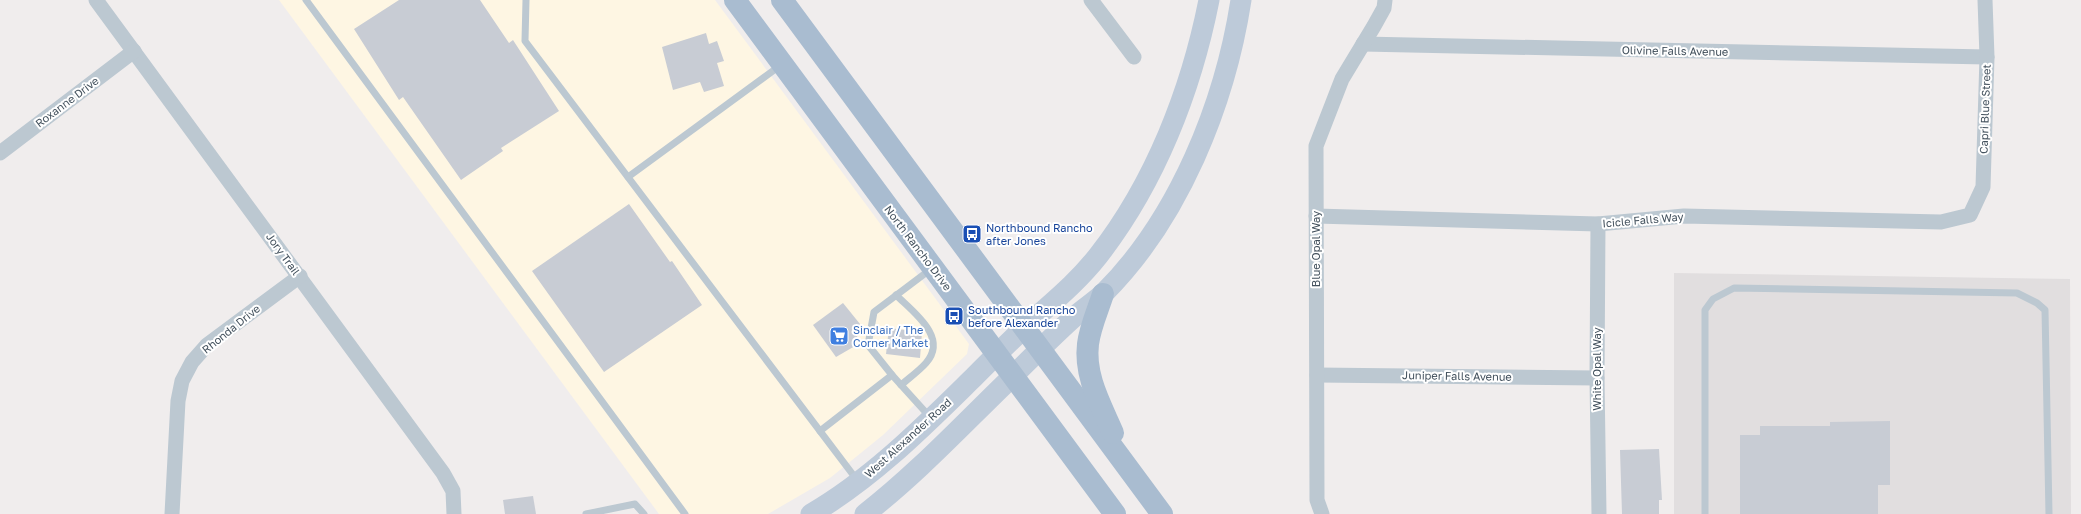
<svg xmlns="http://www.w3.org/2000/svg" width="2081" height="514" font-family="'Golos Text',sans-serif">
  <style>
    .commercial { fill: #fef6e3 }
    .education { fill: #e1dedf }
    .building { fill: #c8ccd4 }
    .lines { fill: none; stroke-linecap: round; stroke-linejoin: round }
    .lane { stroke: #bcc8d1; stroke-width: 7 }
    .street { stroke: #bcc8d1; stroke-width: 15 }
    .secondary { stroke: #bdcad9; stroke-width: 21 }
    .primary { stroke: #a9bcd0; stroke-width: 22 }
    .labels { text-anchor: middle; stroke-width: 4; stroke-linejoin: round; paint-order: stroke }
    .street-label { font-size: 11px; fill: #43515d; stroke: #fff }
    .transit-label { font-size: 11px; fill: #164399; stroke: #fff; text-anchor: start }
    .shop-label { font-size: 11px; fill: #366cbe; stroke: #fff; text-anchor: start }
  </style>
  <rect width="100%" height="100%" fill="#f0eded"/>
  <polygon class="commercial" points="279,0 715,0 969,344 967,354 883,435 830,478 768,514 659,514"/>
  <polygon class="education" points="1674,273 2070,279 2071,514 1674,514"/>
  <g class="building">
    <polygon points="399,0 480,0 509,43 513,40 559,111 501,148 503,151 461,180 403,97 399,100 354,29"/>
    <polygon points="706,33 709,44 717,41 724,61 717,63 724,86 704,92 700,82 673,90 662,47"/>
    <polygon points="629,204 670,262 672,261 702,305 604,372 532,271"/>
    <polygon points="843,303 860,324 855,346 836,357 813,325"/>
    <polygon points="889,328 922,332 920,358 886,354"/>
    <polygon points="1890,421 1890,485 1878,485 1878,514 1740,514 1740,435 1760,435 1760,426 1830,426 1830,422"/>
    <polygon points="1659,449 1662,500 1659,500 1659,514 1622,514 1620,450"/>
    <polygon points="533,496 536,514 505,514 503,500"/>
  </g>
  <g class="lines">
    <g class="lane">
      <polyline points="306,0 685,514"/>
      <polyline points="526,0 525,41 857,480"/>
      <polyline points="628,177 781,65"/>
      <path d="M896,295C912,311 949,337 926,363C919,371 909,378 901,385"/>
      <polyline points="892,375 868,345 874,312 931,269"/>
      <polyline points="820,431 892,375 930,417"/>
      <polyline points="586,514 635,504 644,514"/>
      <polyline points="1705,514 1705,310 1713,299 1734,288 2017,293 2037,303 2045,310 2049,514"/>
    </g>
    <g class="street">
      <polyline points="96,0 443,473 453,491 454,514"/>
      <polyline points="1091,0 1134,57"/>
      <polyline points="1363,44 1987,57"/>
      <polyline points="0,153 134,51"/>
      <polyline points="1316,216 1598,224 1684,216 1941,222 1970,215 1983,187 1987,57 1985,0"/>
      <polyline points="1598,224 1597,378 1599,514"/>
      <polyline points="1317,375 1597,378"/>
      <polyline points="172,514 178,401 182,381 192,362 207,345 300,276"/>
      <polyline points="1322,514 1317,500 1316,146 1342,79 1374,26 1384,8 1385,0"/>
    </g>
    <g class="secondary">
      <path d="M811,514C873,478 925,425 975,376C991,360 1007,344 1023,329C1049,305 1076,284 1098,256C1155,183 1191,91 1209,0"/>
      <path d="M865,514C919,472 965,422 1014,375C1033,356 1053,336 1073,318C1083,309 1094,302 1104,293C1179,218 1225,104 1241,0"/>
    </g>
    <g class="primary">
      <polyline points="735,0 1115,514"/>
      <polyline points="782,0 1162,514"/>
      <path d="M1103,294C1098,310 1090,327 1088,344C1084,376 1101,405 1113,433"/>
    </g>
  </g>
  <defs>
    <g id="bus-square" transform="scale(1)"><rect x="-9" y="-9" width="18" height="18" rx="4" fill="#1a4fb4" stroke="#fff"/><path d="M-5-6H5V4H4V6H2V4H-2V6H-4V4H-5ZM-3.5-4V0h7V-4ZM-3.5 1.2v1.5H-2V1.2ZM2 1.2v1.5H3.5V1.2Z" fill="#fff"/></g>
    <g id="supermarket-square" transform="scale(1)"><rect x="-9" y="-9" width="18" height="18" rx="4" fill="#3f7fe0" stroke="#fff"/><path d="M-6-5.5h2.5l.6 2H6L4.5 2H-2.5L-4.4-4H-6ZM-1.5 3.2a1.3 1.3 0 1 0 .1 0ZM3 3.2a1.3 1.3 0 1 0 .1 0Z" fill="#fff"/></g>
  </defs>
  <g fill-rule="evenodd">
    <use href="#bus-square" x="972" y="234"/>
    <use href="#bus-square" x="954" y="316"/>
    <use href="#supermarket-square" x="839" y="336"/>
  </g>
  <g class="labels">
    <g class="street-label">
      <text transform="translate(1675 51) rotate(1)" y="4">Olivine Falls Avenue</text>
      <text transform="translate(67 102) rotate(-37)" y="4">Roxanne Drive</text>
      <text transform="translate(1985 109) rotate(-88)" y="4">Capri Blue Street</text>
      <text transform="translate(1643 220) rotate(-5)" y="4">Icicle Falls Way</text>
      <text transform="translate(918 248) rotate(53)" y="4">North Rancho Drive</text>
      <text transform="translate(1316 249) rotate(-90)" y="4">Blue Opal Way</text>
      <text transform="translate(283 254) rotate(54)" y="4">Jory Trail</text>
      <text transform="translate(231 329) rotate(-39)" y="4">Rhonda Drive</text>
      <text transform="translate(1597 369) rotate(-90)" y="4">White Opal Way</text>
      <text transform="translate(1457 376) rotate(1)" y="4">Juniper Falls Avenue</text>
      <text transform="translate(908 438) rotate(-42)" y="4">West Alexander Road</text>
    </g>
    <g class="transit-label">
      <text x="986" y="232">Northbound Rancho<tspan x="986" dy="13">after Jones</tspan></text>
      <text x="968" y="314">Southbound Rancho<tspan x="968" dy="13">before Alexander</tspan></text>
    </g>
    <g class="shop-label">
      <text x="853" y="334">Sinclair / The<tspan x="853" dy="13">Corner Market</tspan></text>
    </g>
  </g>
</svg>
